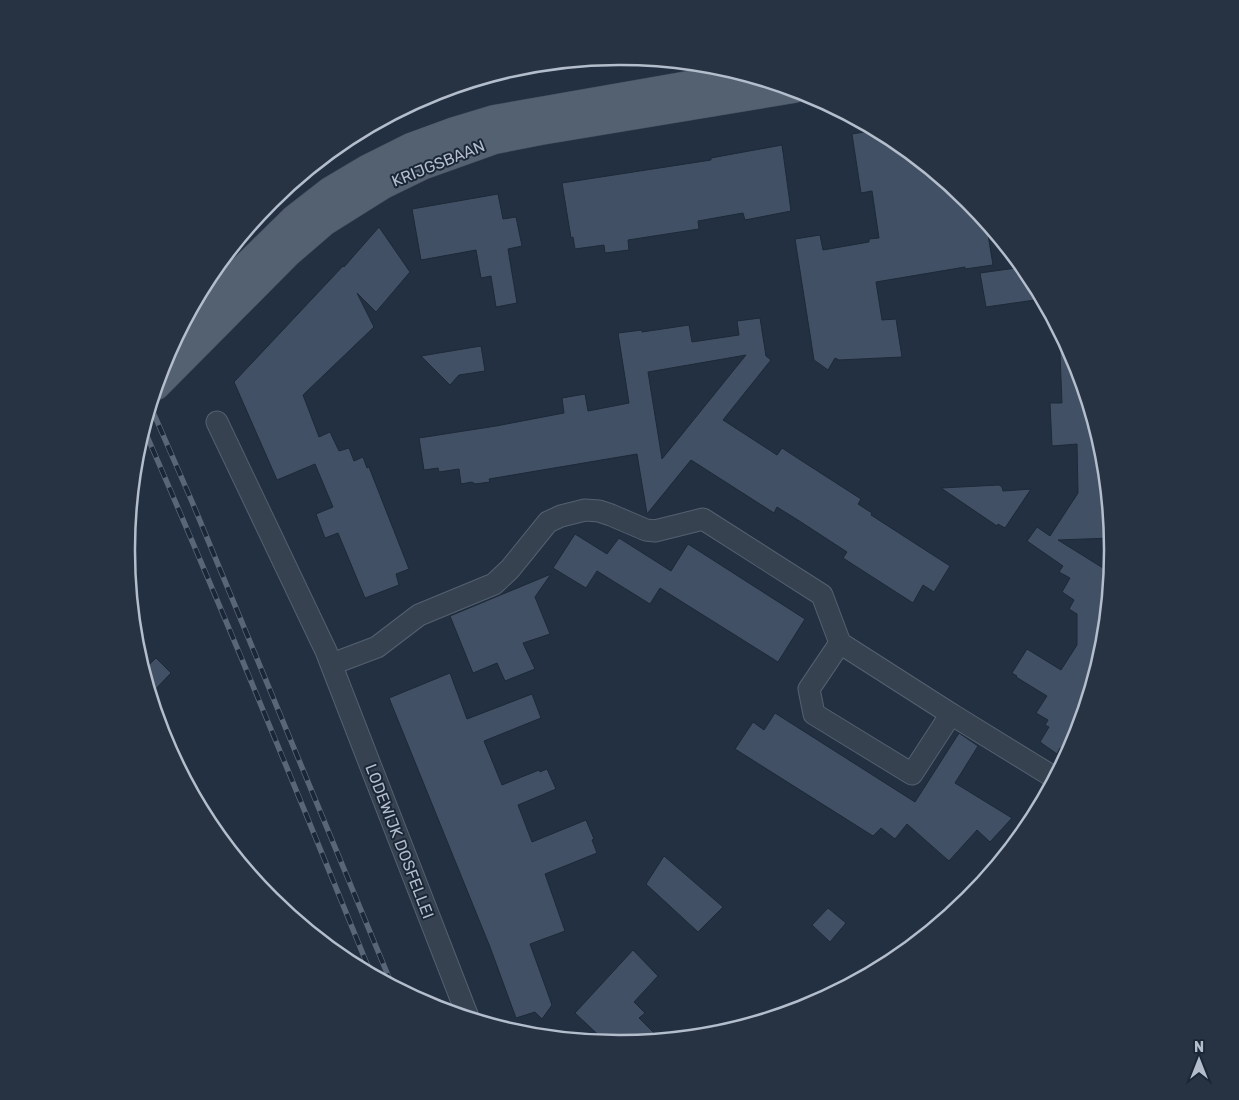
<svg xmlns="http://www.w3.org/2000/svg" width="1239" height="1100" font-family="Rubik,sans-serif">
  <style>
    .green { fill: #243f42 }
    .building { fill: #415064; stroke: #1d2938; fill-rule: evenodd }
    .lines { fill: none; stroke-linecap: round; stroke-linejoin: round }
    .minor-casing { stroke: #54606f; stroke-width: 23 }
    .primary-casing { stroke: #404b5a; stroke-width: 29 }
    .minor { stroke: #374251; stroke-width: 21 }
    .primary { stroke: #546171; stroke-width: 28 }
    .rail-casing { stroke: #586678; stroke-width: 5.5 }
    .rail { stroke: #1b2736; stroke-width: 4; stroke-dasharray: 11; stroke-linecap: butt }
    .labels { text-anchor: middle; stroke-width: 4; stroke-linejoin: round; paint-order: stroke }
    .street-label { font-size: 16px; fill: #b3bdcc; stroke: #1b2736 }
    .rim { fill: none; stroke: #b3bdcc; stroke-width: 2.5 }
  </style>
  <rect width="100%" height="100%" fill="#223042"/>
  <polygon class="green" points="364,129 274,207 235,244 271,201 345,139"/>
  <g class="building">
    <polygon points="876,130 894,140 969,201 986,222 993,265 965,269 965,267 876,282 882,320 896,319 902,357 839,360 835,358 828,370 814,360 795,239 820,235 823,250 869,242 869,239 879,238 872,191 861,193 852,134"/>
    <polygon points="782,145 791,211 745,220 743,213 698,221 699,229 628,240 629,250 605,253 604,245 575,249 573,237 571,238 562,183 711,160 711,158"/>
    <polygon points="498,194 503,219 516,217 522,246 508,249 517,303 496,307 491,276 481,278 476,250 421,260 412,209"/>
    <polygon points="379,227 410,272 376,312 357,293 374,327 303,395 319,437 330,432 339,451 349,448 354,461 363,457 367,468 369,467 409,569 396,574 399,585 365,598 338,533 325,538 316,514 333,507 315,464 277,480 234,382 343,266 344,267"/>
    <polygon points="1023,267 1030,276 1042,299 986,307 980,273"/>
    <path d="M760,318L766,356L771,360L723,420L777,455L782,448L805,463L861,499L858,504L872,513L871,515L950,566L934,592L923,585L913,603L843,558L847,552L801,522L777,507L774,513L691,460L647,514L637,454L489,479L490,482L475,484L472,482L461,484L459,469L439,472L438,468L424,470L419,438L496,426L564,413L562,398L585,394L588,411L629,403L618,333L642,330V332L689,325L692,342L739,335L737,321ZM746,355L662,459L648,372Z"/>
    <polygon points="1059,330 1076,361 1104,454 1112,538 1058,540 1111,573 1104,647 1076,739 1068,753 1060,748 1057,754 1040,742 1049,727 1045,725 1048,720 1036,713 1047,696 1016,677 1017,676 1012,673 1027,649 1061,670 1077,645 1077,614 1069,609 1074,600 1062,592 1070,578 1059,572 1063,566 1027,541 1037,527 1050,536 1078,493 1077,444 1052,446 1050,403 1062,403"/>
    <polygon points="481,346 485,371 459,375 450,385 421,356"/>
    <polygon points="999,485 1002,487 1003,491 1031,489 1005,528 998,524 997,526 941,488"/>
    <polygon points="575,534 607,554 619,538 671,571 688,544 805,619 778,662 660,588 650,604 597,571 586,588 553,568"/>
    <polygon points="551,574 535,597 550,634 523,643 535,669 505,681 497,663 473,673 450,616"/>
    <polygon points="156,658 171,673 150,695 143,671"/>
    <polygon points="450,673 467,719 532,694 541,718 484,741 502,785 539,770 540,772 547,769 556,789 518,805 532,842 586,820 594,839 592,840 597,853 545,874 565,931 530,944 552,1005 542,1019 535,1012 516,1018 490,947 389,698"/>
    <polygon points="775,713 915,802 959,733 978,746 955,783 1012,818 990,842 977,830 949,861 907,824 895,839 881,828 873,836 735,749 753,722 764,730"/>
    <polygon points="664,856 723,907 698,932 646,884"/>
    <polygon points="828,908 846,923 830,942 812,925"/>
    <polygon points="633,950 658,976 634,1002 645,1013 639,1018 661,1040 619,1044 607,1043 575,1013"/>
  </g>
  <g class="lines">
    <g class="minor-casing">
      <g id="minor">
        <polyline points="217,422 326,651 468,1017"/>
        <polyline points="332,664 377,647 419,615 494,584 510,569 548,522 561,516 585,510 599,511 611,515 646,530 655,531 703,519 822,595 840,643 951,714 912,774 814,714 809,689 840,643"/>
        <polyline points="951,714 1055,778"/>
      </g>
    </g>
    <g class="primary-casing">
      <g id="primary">
        <polyline points="179,332 294,219 330,191 367,169 411,147 452,132 495,119 746,75"/>
        <polyline points="156,386 288,253 324,222 383,185 424,165 494,140 540,131 793,89"/>
      </g>
    </g>
    <use href="#minor" class="minor"/>
    <use href="#primary" class="primary"/>
    <g class="rail-casing">
      <g id="rail">
        <polyline points="150,405 193,504 392,985"/>
        <path d="M143,427C222,608 297,791 371,974"/>
      </g>
    </g>
    <use href="#rail" class="rail"/>
  </g>
  <g class="labels">
    <g class="street-label">
      <text transform="translate(438 163) rotate(-22)" y="6">KRIJGSBAAN</text>
      <text transform="translate(400 841) rotate(69)" y="6">LODEWIJK DOSFELLEI</text>
    </g>
  </g>
  <path d="M0 0H1239V1100H0ZM619 65H620A484 484 0 0 1 1104 549V551A484 484 0 0 1 620 1035H619A484 484 0 0 1 135 551V549A484 484 0 0 1 619 65Z" fill="#273342" fill-rule="evenodd"/>
  <path class="rim" d="M619 65H620A484 484 0 0 1 1104 549V551A484 484 0 0 1 620 1035H619A484 484 0 0 1 135 551V549A484 484 0 0 1 619 65Z"/>
  <g transform="translate(1199 1060)" stroke="#1b2736" stroke-width="4" paint-order="stroke">
  <path d="M0-4L9 19L0 12L-9 19Z" fill="#b3bdcc"/>
  <text y="-8" font-size="14" font-weight="bold" text-anchor="middle" fill="#b3bdcc">N</text>
  </g>
</svg>
